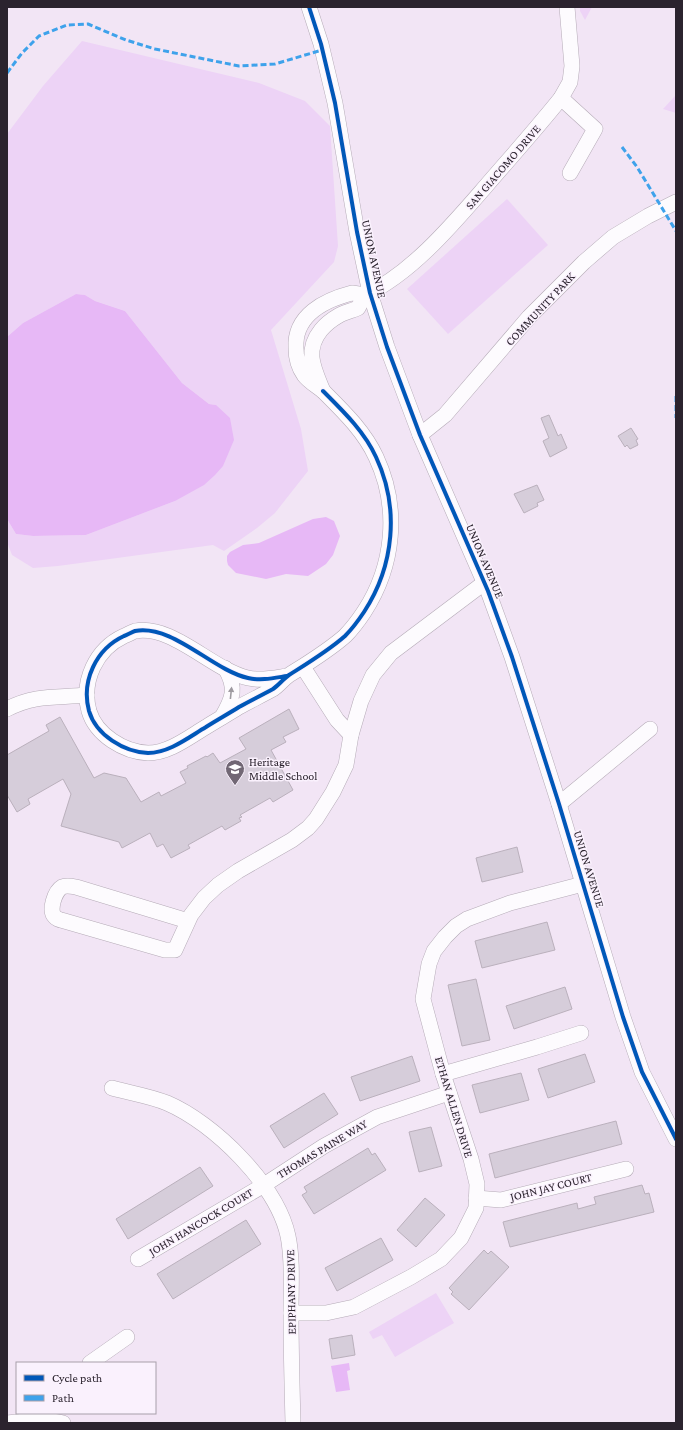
<svg xmlns="http://www.w3.org/2000/svg" width="683" height="1430" font-family="'Crimson Pro',serif">
  <style>
    .green { fill: #edd3f6 }
    .water { fill: #e7b8f6 }
    .building { fill: #d6cdda; stroke: #bab0bc }
    .lines { fill: none; stroke-linecap: round; stroke-linejoin: round }
    .minor-casing { stroke: #b5abb7; stroke-width: 16 }
    .minor { stroke: #fdfbfe; stroke-width: 15 }
    .quiet { stroke: #3ea2eb; stroke-width: 3; stroke-dasharray: 6 3; stroke-linecap: butt }
    .cycleway-casing { stroke: #faf1fd; stroke-width: 6 }
    .cycleway { stroke: #0057b8; stroke-width: 4 }
    .oneway { fill: #9e9aa0 }
    .labels { text-anchor: middle; stroke-width: 3; stroke-linejoin: round; paint-order: stroke }
    .street-label { font-size: 12px; fill: #2b232e; stroke: #faf1fd }
    .poi-label { font-size: 12px; fill: #2b232e; stroke: #faf1fd; text-anchor: start }
  </style>
  <rect width="100%" height="100%" fill="#f2e5f5"/>
  <g class="green">
    <polygon points="580,7 592,7 585,20 580,11"/>
    <polygon points="82,41 259,83 305,101 330,126 338,246 334,262 271,330 301,429 308,471 275,513 257,528 224,551 213,545 58,566 33,568 12,555 7,542 7,519 16,534 33,536 86,535 175,501 216,405 209,404 182,383 125,311 95,301 85,295 76,294 23,323 7,337 7,134 43,86"/>
    <polygon points="676,95 676,113 663,109"/>
    <polygon points="507,199 548,245 448,334 407,289"/>
    <polygon points="436,1293 454,1323 395,1357 382,1335 373,1339 369,1332"/>
  </g>
  <g class="water">
    <polygon points="76,294 85,295 95,301 125,311 182,383 209,404 216,405 230,418 234,440 223,466 215,475 204,485 175,501 86,535 33,536 16,534 7,519 7,337 23,323"/>
    <polygon points="326,517 334,521 340,536 333,555 326,564 308,576 286,574 266,579 236,573 228,565 227,561 227,556 230,552 243,545 259,543 313,519"/>
    <polygon points="349,1363 350,1370 347,1371 350,1390 336,1392 331,1366"/>
  </g>
  <g class="building">
    <polygon points="549,415 558,436 561,434 567,448 550,457 543,441 549,438 541,418"/>
    <polygon points="631,428 638,439 636,440 638,445 630,449 627,445 625,447 618,436"/>
    <polygon points="537,485 544,500 537,503 538,506 524,513 514,494"/>
    <polygon points="289,709 299,729 283,737 286,742 271,750 293,790 273,802 270,798 240,815 242,817 239,818 241,821 225,830 222,826 188,845 190,848 171,858 163,844 157,847 150,833 122,848 119,842 61,826 71,794 63,779 28,799 30,804 17,812 7,795 7,755 49,731 46,725 60,717 94,778 104,773 126,778 141,802 159,792 161,796 186,783 180,772 188,768 187,766 206,756 207,757 213,753 220,763 246,749 239,738"/>
    <polygon points="517,847 523,872 482,882 476,858"/>
    <polygon points="547,922 555,950 482,968 475,941"/>
    <polygon points="476,979 490,1040 462,1046 448,985"/>
    <polygon points="565,987 572,1009 514,1029 506,1006"/>
    <polygon points="585,1054 595,1082 548,1098 538,1069"/>
    <polygon points="412,1056 420,1081 360,1101 351,1077"/>
    <polygon points="521,1073 529,1100 480,1113 472,1085"/>
    <polygon points="324,1093 338,1114 284,1148 270,1126"/>
    <polygon points="616,1121 622,1144 495,1178 489,1154"/>
    <polygon points="431,1127 442,1166 419,1172 409,1132"/>
    <polygon points="368,1148 372,1155 375,1153 386,1170 314,1214 302,1195 307,1192 304,1187"/>
    <polygon points="200,1167 213,1186 128,1239 116,1219"/>
    <polygon points="642,1185 645,1194 649,1193 654,1212 510,1247 503,1222 577,1203 578,1209 596,1204 594,1197"/>
    <polygon points="425,1198 445,1215 416,1247 397,1230"/>
    <polygon points="246,1220 261,1244 173,1299 157,1274"/>
    <polygon points="381,1238 393,1260 337,1291 325,1268"/>
    <polygon points="484,1250 488,1254 491,1251 509,1267 469,1310 451,1294 453,1292 449,1288"/>
    <polygon points="352,1335 355,1355 332,1359 329,1339"/>
  </g>
  <g class="lines">
    <g class="minor-casing">
      <g id="minor">
        <polyline points="309,7 321,44 335,103 357,232 370,293 387,347 420,435 488,591 512,657 559,804 623,1017 642,1072 676,1139"/>
        <polyline points="561,98 595,129 570,173"/>
        <path d="M352,293L365,295L358,308C351,311 344,312 338,316C331,320 326,324 321,330C304,351 314,369 323,391C317,386 308,381 304,375C299,368 296,357 296,348C294,315 325,300 352,293Z"/>
        <path d="M365,295C411,274 453,224 486,186C511,157 537,128 561,98L570,82L572,66L567,7"/>
        <polyline points="420,435 445,415 529,317 584,262 613,237 648,216 676,202"/>
        <path d="M287,676C274,678 261,681 248,678C212,670 173,624 135,631C132,632 127,635 124,636C96,649 81,681 89,711C96,735 124,752 148,753C169,753 189,737 206,727C217,720 228,714 239,707C250,701 262,695 273,689C279,685 283,679 289,675C308,663 328,651 345,636C352,629 358,621 364,612C394,566 400,508 376,457C364,431 343,411 323,391"/>
        <path d="M7,709C36,694 57,698 87,695"/>
        <path d="M222,717C233,698 237,688 225,668"/>
        <polyline points="351,735 361,701 373,675 391,653 484,583"/>
        <polyline points="559,804 650,729"/>
        <path d="M188,921L76,887C71,886 66,885 62,887C55,891 48,911 55,917C55,918 60,920 61,920L165,950H175L191,915L204,898L218,885L238,871L292,840L308,828L316,819L333,792L346,765L351,735L337,720L303,667"/>
        <polyline points="443,1074 537,1047 581,1033"/>
        <path d="M112,1088C130,1093 150,1096 167,1103C214,1123 277,1185 288,1236C293,1260 291,1286 291,1311C291,1348 292,1386 293,1423"/>
        <polyline points="476,1198 501,1200 626,1169"/>
        <polyline points="138,1259 264,1185 324,1146 377,1117 449,1093"/>
        <polyline points="291,1313 326,1313 354,1307 411,1277 441,1259 461,1238 476,1208 477,1184 471,1159 443,1074 423,999 429,964 434,951 445,937 456,926 467,919 510,903 583,884"/>
        <polyline points="90,1363 127,1337"/>
        <path d="M8,1423C26,1420 45,1418 63,1423"/>
      </g>
    </g>
    <use href="#minor" class="minor"/>
    <g class="quiet">
      <polyline points="7,73 22,53 39,36 67,25 88,24 126,40 155,49 239,66 275,64 322,50"/>
      <polyline points="622,147 637,167 676,231"/>
      <polyline points="676,396 676,418"/>
    </g>
    <g class="cycleway-casing">
      <g id="cycleway">
        <polyline points="309,7 321,44 335,103 357,232 370,293 387,347 420,435 488,591 512,657 559,804 623,1017 642,1072 676,1139"/>
        <path d="M287,676C274,678 261,681 248,678C212,670 173,624 135,631C132,632 127,635 124,636C96,649 81,681 89,711C96,735 124,752 148,753C169,753 189,737 206,727C217,720 228,714 239,707C250,701 262,695 273,689C279,685 283,679 289,675C308,663 328,651 345,636C352,629 358,621 364,612C394,566 400,508 376,457C364,431 343,411 323,391"/>
      </g>
    </g>
    <use href="#cycleway" class="cycleway"/>
  </g>
  <defs><path id="oneway-solid" d="M-6-.8H1V-3.2L6.5 0L1 3.2V.8H-6Z"/></defs>
  <use class="oneway" href="#oneway-solid" transform="translate(231 693) rotate(-84)"/>
  <defs>
    <g id="school-pin" transform="scale(1)"><path d="M0 17L-7.5 6A9.5 9.5 0 1 1 7.5 6Z" fill="#716774" stroke="#faf1fd"/><path d="M0-5L7-2L0 1L-7-2ZM-4 1L0 2.5L4 1V4Q0 6-4 4Z" fill="#fff"/></g>
  </defs>
  <g fill-rule="evenodd">
    <use href="#school-pin" x="235" y="769"/>
  </g>
  <g class="labels">
    <g class="street-label">
      <text transform="translate(503 167) rotate(-49)" y="4">SAN GIACOMO DRIVE</text>
      <text transform="translate(374 259) rotate(78)" y="4">UNION AVENUE</text>
      <text transform="translate(540 309) rotate(-47)" y="4">COMMUNITY PARK</text>
      <text transform="translate(485 561) rotate(67)" y="4">UNION AVENUE</text>
      <text transform="translate(589 869) rotate(73)" y="4">UNION AVENUE</text>
      <text transform="translate(454 1107) rotate(73)" y="4">ETHAN ALLEN DRIVE</text>
      <text transform="translate(322 1149) rotate(-31)" y="4">THOMAS PAINE WAY</text>
      <text transform="translate(551 1187) rotate(-14)" y="4">JOHN JAY COURT</text>
      <text transform="translate(201 1222) rotate(-31)" y="4">JOHN HANCOCK COURT</text>
      <text transform="translate(291 1292) rotate(-91)" y="4">EPIPHANY DRIVE</text>
    </g>
    <g class="poi-label">
      <text x="249" y="766">Heritage<tspan x="249" dy="14">Middle School</tspan></text>
    </g>
  </g>
  <rect width="683" height="1430" fill="none" stroke="#2b232e" stroke-width="16"/>
  <rect x="16" y="1362" width="140" height="52" fill="#faf1fd" stroke="#a79faa"/>
  <rect x="24" y="1375" width="20" height="6" fill="#0057b8" stroke="#a79faa"/>
  <text x="52" y="1382" font-size="12" fill="#2b232e">Cycle path</text>
  <rect x="24" y="1395" width="20" height="6" fill="#3ea2eb" stroke="#a79faa"/>
  <text x="52" y="1402" font-size="12" fill="#2b232e">Path</text>
</svg>
